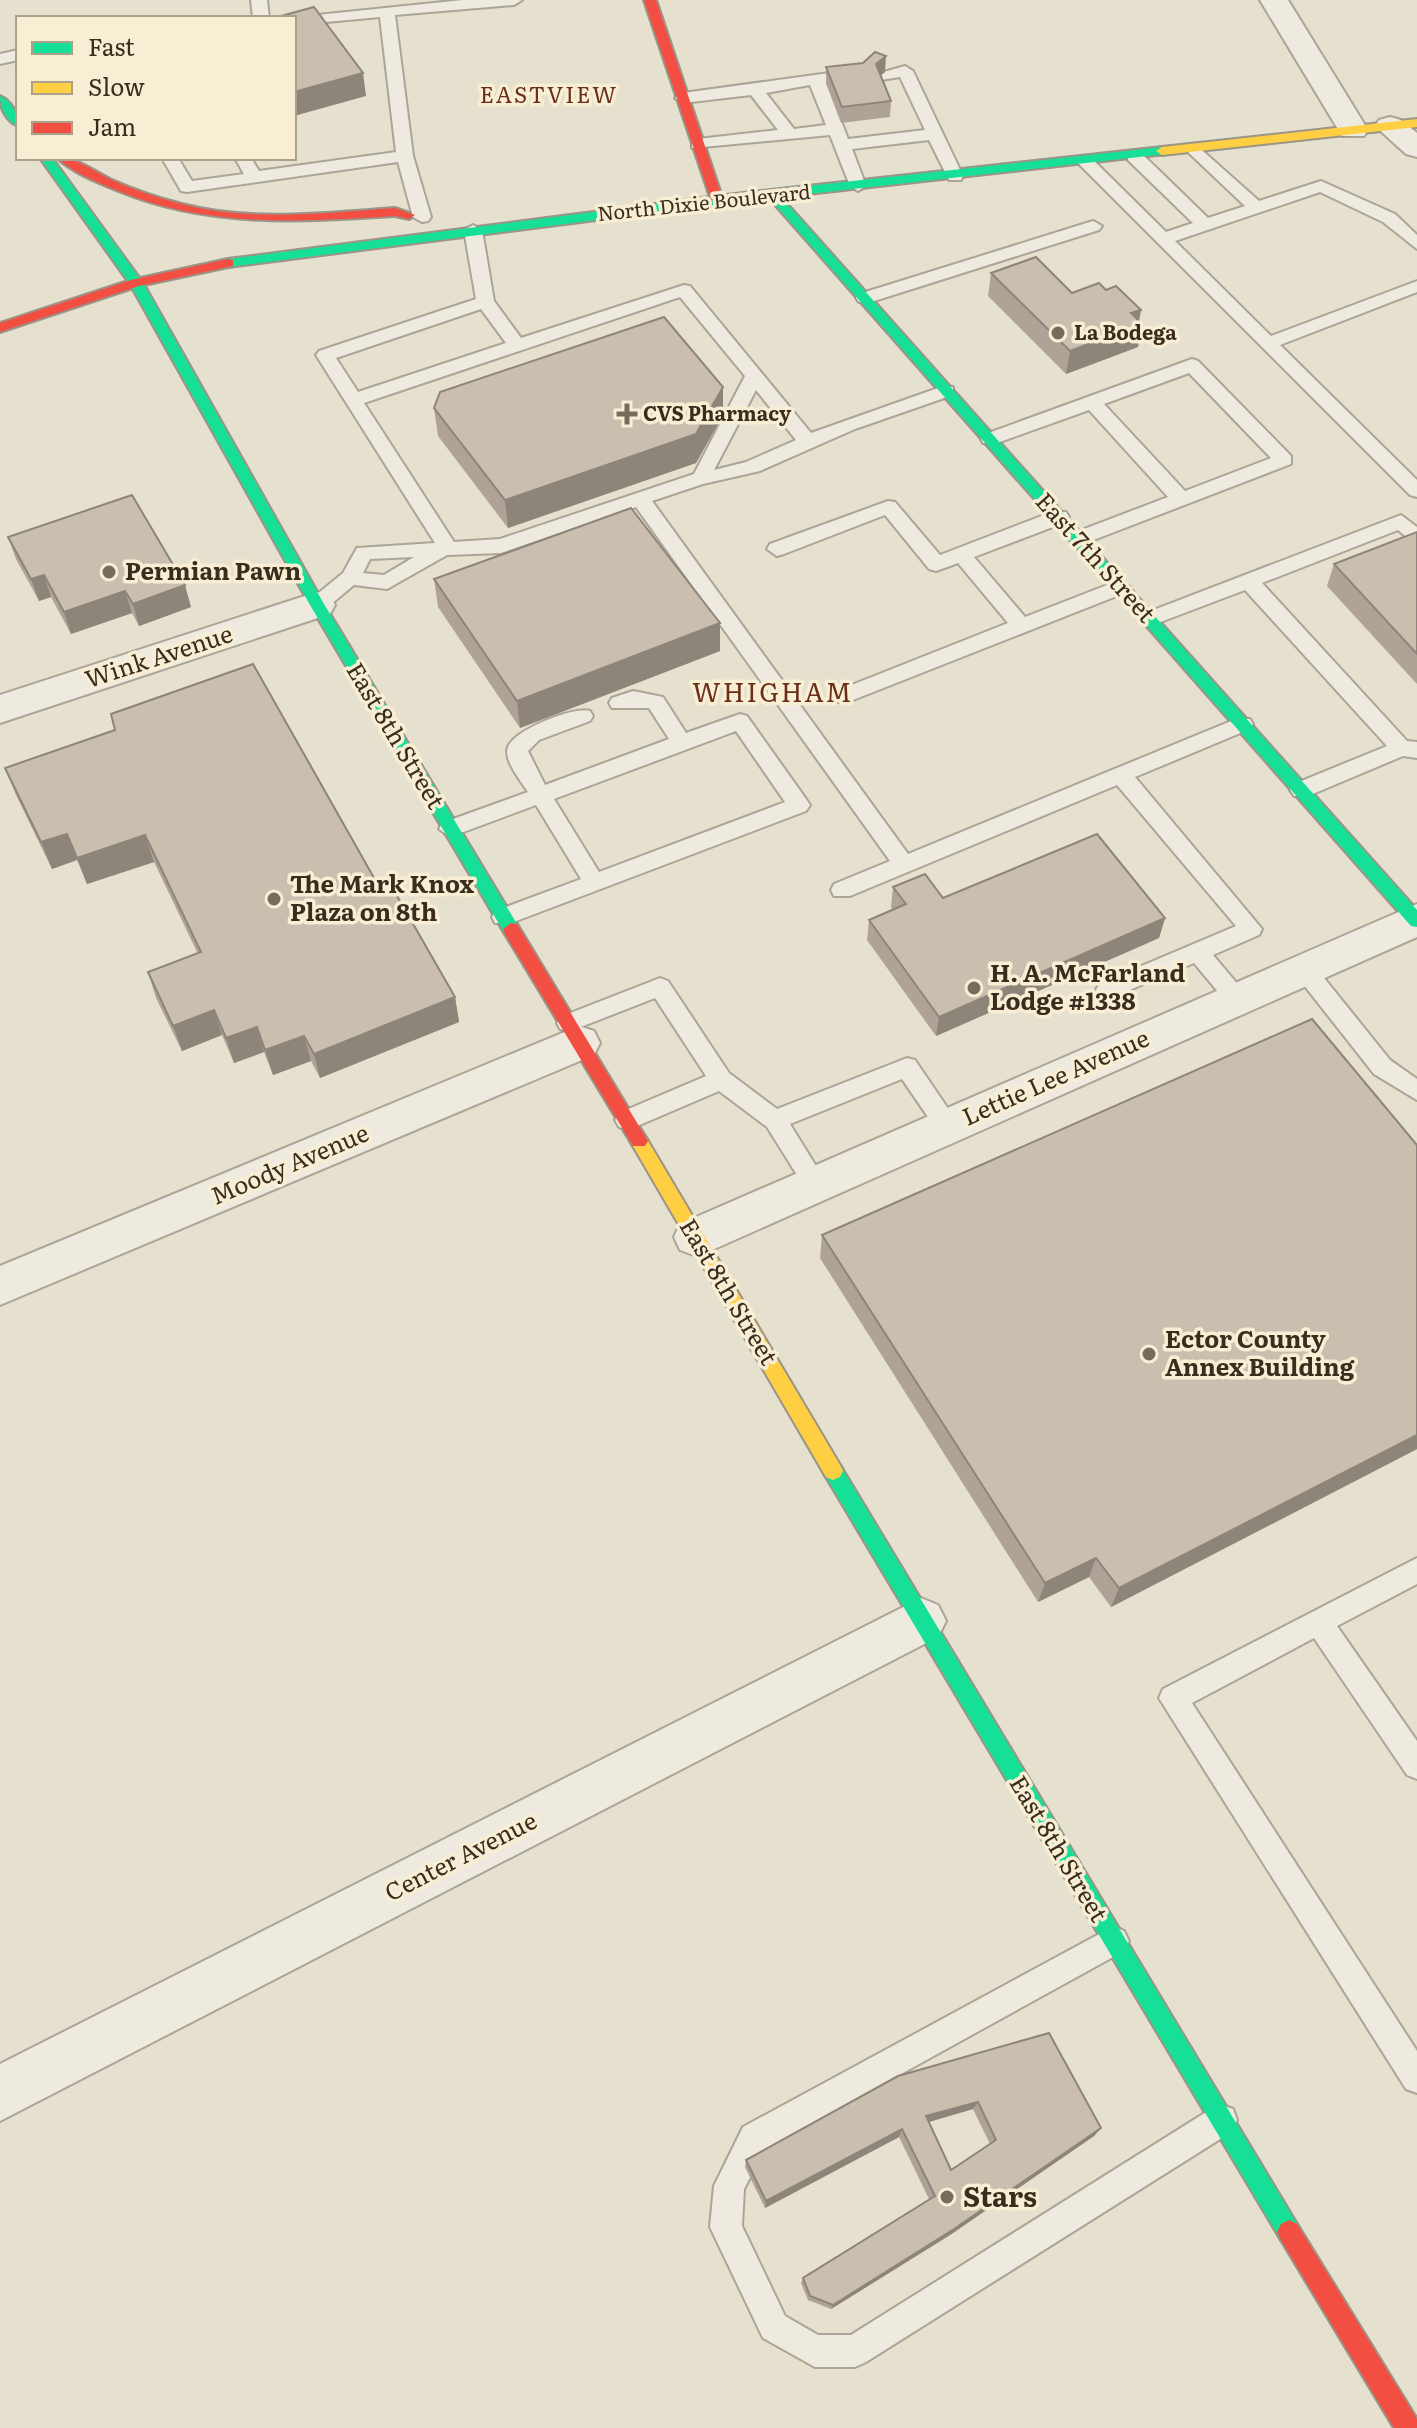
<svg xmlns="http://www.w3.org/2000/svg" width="1417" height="2428" font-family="Literata,serif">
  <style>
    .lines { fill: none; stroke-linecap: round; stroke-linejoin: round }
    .lane-casing { stroke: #aba597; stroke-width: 4 }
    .street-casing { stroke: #aba597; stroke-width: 4 }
    .fast-casing { stroke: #9b9487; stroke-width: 4 }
    .slow-casing { stroke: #9b9487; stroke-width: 4 }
    .jam-casing { stroke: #9b9487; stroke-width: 4 }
    .lane { fill: #eeeae0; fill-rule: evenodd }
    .street { fill: #eeeae0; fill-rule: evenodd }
    .fast { fill: #16e098; fill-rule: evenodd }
    .slow { fill: #ffcf43; fill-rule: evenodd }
    .jam { fill: #f24e42; fill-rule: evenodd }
    .wall { fill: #aea396; fill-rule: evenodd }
    .shaded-wall { fill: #8d857a }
    .building { fill: #cabeaf; stroke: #8d857a; stroke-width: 2; fill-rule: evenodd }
    .poi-dot { fill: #776c5c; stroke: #f7eed4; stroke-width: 3 }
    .labels { text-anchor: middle; stroke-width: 7; stroke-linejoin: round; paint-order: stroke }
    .far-street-label { font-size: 20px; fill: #3b2d1e; stroke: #f7eed4 }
    .far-poi-label { font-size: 20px; font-weight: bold; fill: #3b2d1e; stroke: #f7eed4; text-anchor: start }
    .far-neighbourhood-label { font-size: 22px; letter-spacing: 2px; fill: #6a2e1b; stroke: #f7eed4 }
    .street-label { font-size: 24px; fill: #3b2d1e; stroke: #f7eed4 }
    .poi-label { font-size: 24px; font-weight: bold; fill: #3b2d1e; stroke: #f7eed4; text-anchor: start }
    .neighbourhood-label { font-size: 26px; letter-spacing: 2px; fill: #6a2e1b; stroke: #f7eed4 }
    .near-poi-label { font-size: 28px; font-weight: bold; fill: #3b2d1e; stroke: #f7eed4; text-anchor: start }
  </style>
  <rect width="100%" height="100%" fill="#e6e0ce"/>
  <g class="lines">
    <g class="lane-casing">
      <g id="lane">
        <polygon points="251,0 267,0 269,18 253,18"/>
        <polygon points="463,0 522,0 514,5 395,15 413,156 431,217 428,221 422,222 413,217 398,162 187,192 181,191 162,158 178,158 192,181 244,174 235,158 251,158 259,171 396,152 380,17 294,25 294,18 288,18"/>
        <polygon points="18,50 18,60 0,64 0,54"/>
        <path d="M905,66L913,71L963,176L961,180H949L929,140L852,149L866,186L858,191L850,186L830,135L692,148V140L698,139L778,130L751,95L683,103L675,98L683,93L858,69L864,71V77L826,83L848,139L925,130L900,77L881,80L873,75ZM810,85L826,125L794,129L766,93Z"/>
        <polygon points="1195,144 1259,201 1321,181 1395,214 1417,235 1417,249 1383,222 1320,192 1175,241 1271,336 1417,281 1417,292 1280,345 1417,480 1417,497 1410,495 1077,162 1085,157 1091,158 1166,232 1193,223 1128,160 1128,152 1140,152 1208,218 1245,206 1189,153 1187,149"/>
        <polygon points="1093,221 1102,226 1099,230 871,302 859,302 856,298 859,294"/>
        <path d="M473,225L482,230L494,301L521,338L684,285L690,286L811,433L941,387H953V395L855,429L760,471L703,484L652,501L908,854L1236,719H1250L1253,724L1250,729L1135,777L1262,929L1259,935L1213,955L1245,993L1248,999L1245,1005H1229L1194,963L1115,996H1099L1096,990L1099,984L1236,926L1117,785L850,896H834L831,890L834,884L890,861L636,507L501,553L447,555L387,589L354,585L324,610H310L307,605L310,600L343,573L357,548L435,543L316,355L319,351L476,299L464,230ZM680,297L745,376L694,474L500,539L454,542L364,403ZM481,309L506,343L358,392L336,358ZM756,390L796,440L746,462L714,470ZM414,557L384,575L363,573L370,559Z"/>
        <path d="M1192,359L1198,361L1291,456V464L1078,546L1068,539L1071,534L1168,497L1089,410L997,443H983L981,439L983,435ZM1189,373L1271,458L1185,491L1104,404Z"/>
        <polygon points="888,501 895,502 940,555 1052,512 1066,512 1069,517 1066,522 974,557 1025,617 1120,580 1130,587 1127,592 848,702 834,702 831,697 834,692 1008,623 958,563 936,571 929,569 885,515 784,554 777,556 767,549 770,544"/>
        <polygon points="1401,515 1417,527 1417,546 1398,530 1262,583 1407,741 1417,742 1417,758 1403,756 1308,796 1294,796 1290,790 1294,784 1387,746 1245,590 1150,626 1140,619 1143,614"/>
        <path d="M633,691L663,697L686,733L740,714L747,716L806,799L810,805L806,811L511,923H495L492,917L495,911L581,879L536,805L450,837L439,829L442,823L528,792C521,781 503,760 508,747C514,730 574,706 590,711L593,716L590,721L539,740L528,751L545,785L669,739L649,708H612L609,703L612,698ZM736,731L785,802L599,872L554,799Z"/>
        <polygon points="1304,960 1312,963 1390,1060 1417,1079 1417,1100 1374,1074 1296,975 1293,969 1296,963"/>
        <polygon points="660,978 668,981 729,1073 777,1109 907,1058 915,1060 955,1119 959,1126 955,1133 947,1136 939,1133 902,1079 790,1124 827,1184 823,1191 815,1194 807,1191 767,1127 719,1091 635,1127 627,1130 619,1127 615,1120 619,1113 706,1076 655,998 568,1032 560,1029 557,1023 560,1017"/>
        <polygon points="1417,1558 1417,1584 1337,1626 1417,1741 1417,1779 1407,1775 1314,1638 1192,1703 1417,2051 1417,2093 1406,2089 1159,1698 1163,1689"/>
        <polygon points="1114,1926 1124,1931 1129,1941 1124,1951 765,2149 744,2189 742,2226 785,2316 818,2335 851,2335 1211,2109 1222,2105 1233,2109 1237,2120 1233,2131 866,2362 855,2367 815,2367 763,2338 710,2227 714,2186 743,2127"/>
      </g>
    </g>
    <g class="street-casing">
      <g id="street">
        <polygon points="1260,0 1288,0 1368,130 1364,136 1342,136"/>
        <polygon points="1390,117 1401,120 1417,133 1417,157 1406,154 1375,126 1379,120"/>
        <polygon points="317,592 330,596 335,605 330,614 0,723 0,695"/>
        <polygon points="1417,904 1417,937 712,1250 696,1256 680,1250 674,1237 680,1224"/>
        <polygon points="579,1026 594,1031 600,1043 594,1055 0,1305 0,1266"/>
        <polygon points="921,1598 938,1605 946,1621 938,1637 0,2121 0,2064"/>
      </g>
    </g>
    <g class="fast-casing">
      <g id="fast">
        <path d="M0,96C12,101 18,114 18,126C6,121 0,108 0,96Z"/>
        <polygon points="1162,147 1168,151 1166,154 781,197 1417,910 1417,927 1411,926 769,198 228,267 221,263 228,259 717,196"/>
        <polygon points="40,158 52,158 143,283 324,604 517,924 519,929 517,934 505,934 310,605 130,284"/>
        <polygon points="833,1462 840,1465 1297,2224 1301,2232 1297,2240 1289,2244 1281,2240 826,1477 823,1471 826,1465"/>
      </g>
    </g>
    <g class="slow-casing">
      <g id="slow">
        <polygon points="1417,119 1417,127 1162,155 1156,151 1162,147"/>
        <polygon points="639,1134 645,1136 840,1465 843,1471 840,1477 833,1480 826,1477 633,1146 630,1141 633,1136"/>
      </g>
    </g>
    <g class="jam-casing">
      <g id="jam">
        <polygon points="644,0 656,0 723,200 721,203 711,200"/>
        <path d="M57,158C79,158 93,171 112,180C135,190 158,198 182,204C250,222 325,213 395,208L415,215L409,219L395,216C299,222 206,228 116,190C96,182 72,172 57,158Z"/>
        <polygon points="228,259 233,260 233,266 139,286 0,332 0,323 131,280"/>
        <polygon points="511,923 517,924 645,1136 648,1141 645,1146 633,1146 505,934 503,929"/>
        <polygon points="1289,2220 1297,2224 1417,2419 1417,2428 1394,2428 1281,2240 1277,2232 1281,2224"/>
      </g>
    </g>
    <use href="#lane" class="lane"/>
    <use href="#street" class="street"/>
    <use href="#fast" class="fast"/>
    <use href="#slow" class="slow"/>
    <use href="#jam" class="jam"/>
  </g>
  <g class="wall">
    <polygon points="826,67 885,72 881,75 891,101 890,117 841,123 826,83"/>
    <polygon points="991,273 1072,293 1106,290 1141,310 1139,321 1138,347 1066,374 988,296"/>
    <polygon points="434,408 723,415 696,463 508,528 438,436"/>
    <polygon points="1417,532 1417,684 1327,586 1334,564"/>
    <polygon points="8,537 191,607 139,626 132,613 71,634 51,597 39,601 16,559"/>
    <polygon points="434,579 720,623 720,651 520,728 438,607"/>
    <polygon points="5,768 382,892 455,997 459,1022 320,1078 311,1061 273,1075 264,1052 234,1063 222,1035 182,1051 156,998 148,972 198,954 154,862 87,884 77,860 52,869 16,795"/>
    <polygon points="893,887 943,898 1165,918 1159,938 936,1036 867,940 869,920 893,910 891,907"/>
    <polygon points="1417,1145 1417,1449 1111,1607 1089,1577 1038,1602 820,1258 822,1235"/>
    <path d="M898,2076L1101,2128L1094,2136L950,2235L831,2309L808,2300L801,2283L803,2278L929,2199L899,2137L765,2208L745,2167L746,2160ZM973,2109L990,2144L951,2170L929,2122Z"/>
  </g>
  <g class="shaded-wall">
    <polygon points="886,56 885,72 875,80 876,64"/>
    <polygon points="363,73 366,96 294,116 294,92"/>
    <polygon points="1141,310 1138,326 1142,324 1138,347 1066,374 1070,351 1131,313"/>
    <polygon points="723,387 723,415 696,463 508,528 505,500"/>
    <polygon points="44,575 51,597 39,601 31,579"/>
    <polygon points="185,585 191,607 139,626 133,604"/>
    <polygon points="125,591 132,613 71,634 64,612"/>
    <polygon points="720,623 720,651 520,728 517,701"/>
    <polygon points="67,834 77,860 52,869 41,842"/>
    <polygon points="145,835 154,862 87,884 77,858"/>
    <polygon points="1165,918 1159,938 936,1036 939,1017"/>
    <polygon points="455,997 459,1022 320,1078 314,1054"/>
    <polygon points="214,1010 222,1035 182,1051 173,1026"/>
    <polygon points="257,1027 264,1052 234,1063 226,1038"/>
    <polygon points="304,1036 311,1061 273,1075 265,1050"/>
    <polygon points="1417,1435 1417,1449 1111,1607 1119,1588"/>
    <polygon points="1096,1558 1089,1577 1038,1602 1045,1583"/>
    <polygon points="978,2102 973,2109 922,2124 926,2116"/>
    <polygon points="1101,2128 1094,2136 950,2235 831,2309 833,2305"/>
    <polygon points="902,2129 899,2137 765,2208 766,2201"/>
  </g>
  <g class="building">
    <polygon points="314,7 363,73 294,92 294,18 274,18"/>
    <polygon points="875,52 886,56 876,64 891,101 842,107 826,67 863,63"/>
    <polygon points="1036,257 1072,293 1099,283 1106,290 1116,286 1141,310 1131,313 1142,324 1070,351 991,273"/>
    <polygon points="664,317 723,387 696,434 505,500 434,408 440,392"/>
    <polygon points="132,495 185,585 133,604 125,591 64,612 44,575 31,579 8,537"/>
    <polygon points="631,508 720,623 517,701 434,579"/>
    <polygon points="1417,532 1417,654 1334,564"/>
    <polygon points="253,664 382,892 393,889 455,997 314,1054 304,1036 265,1050 257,1027 226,1038 214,1010 173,1026 148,972 201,952 145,835 77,858 67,834 41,842 5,768 115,730 111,714"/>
    <polygon points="1097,834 1165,918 939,1017 869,920 906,904 893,887 925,874 943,898"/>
    <polygon points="1312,1019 1417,1145 1417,1435 1119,1588 1096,1558 1045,1583 822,1235"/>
    <path d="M1049,2033L1101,2128L954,2229L833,2305L810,2296L803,2278L935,2196L902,2129L766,2201L746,2160L898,2076ZM978,2102L996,2140L951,2170L926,2116Z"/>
  </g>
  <g class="poi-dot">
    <circle cx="1058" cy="333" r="8"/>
    <path d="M623 402h8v8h8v8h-8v8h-8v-8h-8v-8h8z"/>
    <circle cx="109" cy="572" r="8"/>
    <circle cx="274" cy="899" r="8"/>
    <circle cx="974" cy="988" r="8"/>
    <circle cx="1149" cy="1354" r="8"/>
    <circle cx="947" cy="2197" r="8"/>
  </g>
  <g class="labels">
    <g class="far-street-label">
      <text transform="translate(704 203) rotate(-6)" y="7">North Dixie Boulevard</text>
    </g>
    <g class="far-poi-label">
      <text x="1074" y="340">La Bodega</text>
      <text x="643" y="421">CVS Pharmacy</text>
    </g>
    <g class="far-neighbourhood-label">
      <text x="549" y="103">EASTVIEW</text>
    </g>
    <g class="street-label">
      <text transform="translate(1095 558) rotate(48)" y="8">East 7th Street</text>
      <text transform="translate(159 657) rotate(-18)" y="8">Wink Avenue</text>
      <text transform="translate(395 736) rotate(59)" y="8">East 8th Street</text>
      <text transform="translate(1056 1078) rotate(-24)" y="8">Lettie Lee Avenue</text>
      <text transform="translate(290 1165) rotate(-23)" y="8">Moody Avenue</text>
      <text transform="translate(728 1292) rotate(59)" y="8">East 8th Street</text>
      <text transform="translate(1058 1849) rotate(59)" y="8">East 8th Street</text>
      <text transform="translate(461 1857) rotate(-27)" y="8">Center Avenue</text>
    </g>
    <g class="poi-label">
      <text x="125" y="580">Permian Pawn</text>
      <text x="290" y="893">The Mark Knox<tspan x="290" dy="28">Plaza on 8th</tspan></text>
      <text x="990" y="982">H. A. McFarland<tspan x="990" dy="28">Lodge #1338</tspan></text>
      <text x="1165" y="1348">Ector County<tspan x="1165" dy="28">Annex Building</tspan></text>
    </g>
    <g class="neighbourhood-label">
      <text x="773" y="702">WHIGHAM</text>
    </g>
    <g class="near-poi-label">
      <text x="963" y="2207">Stars</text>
    </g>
  </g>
  <rect x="16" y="16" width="280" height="144" fill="#f7eed4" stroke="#aca18b" stroke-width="2"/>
  <rect x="32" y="42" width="40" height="12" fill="#16e098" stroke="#aca18b" stroke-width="2"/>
  <text x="88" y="56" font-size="24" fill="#3b2d1e">Fast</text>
  <rect x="32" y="82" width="40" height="12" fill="#ffcf43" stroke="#aca18b" stroke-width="2"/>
  <text x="88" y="96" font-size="24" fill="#3b2d1e">Slow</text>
  <rect x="32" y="122" width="40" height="12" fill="#f24e42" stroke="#aca18b" stroke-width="2"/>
  <text x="88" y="136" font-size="24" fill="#3b2d1e">Jam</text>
</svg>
